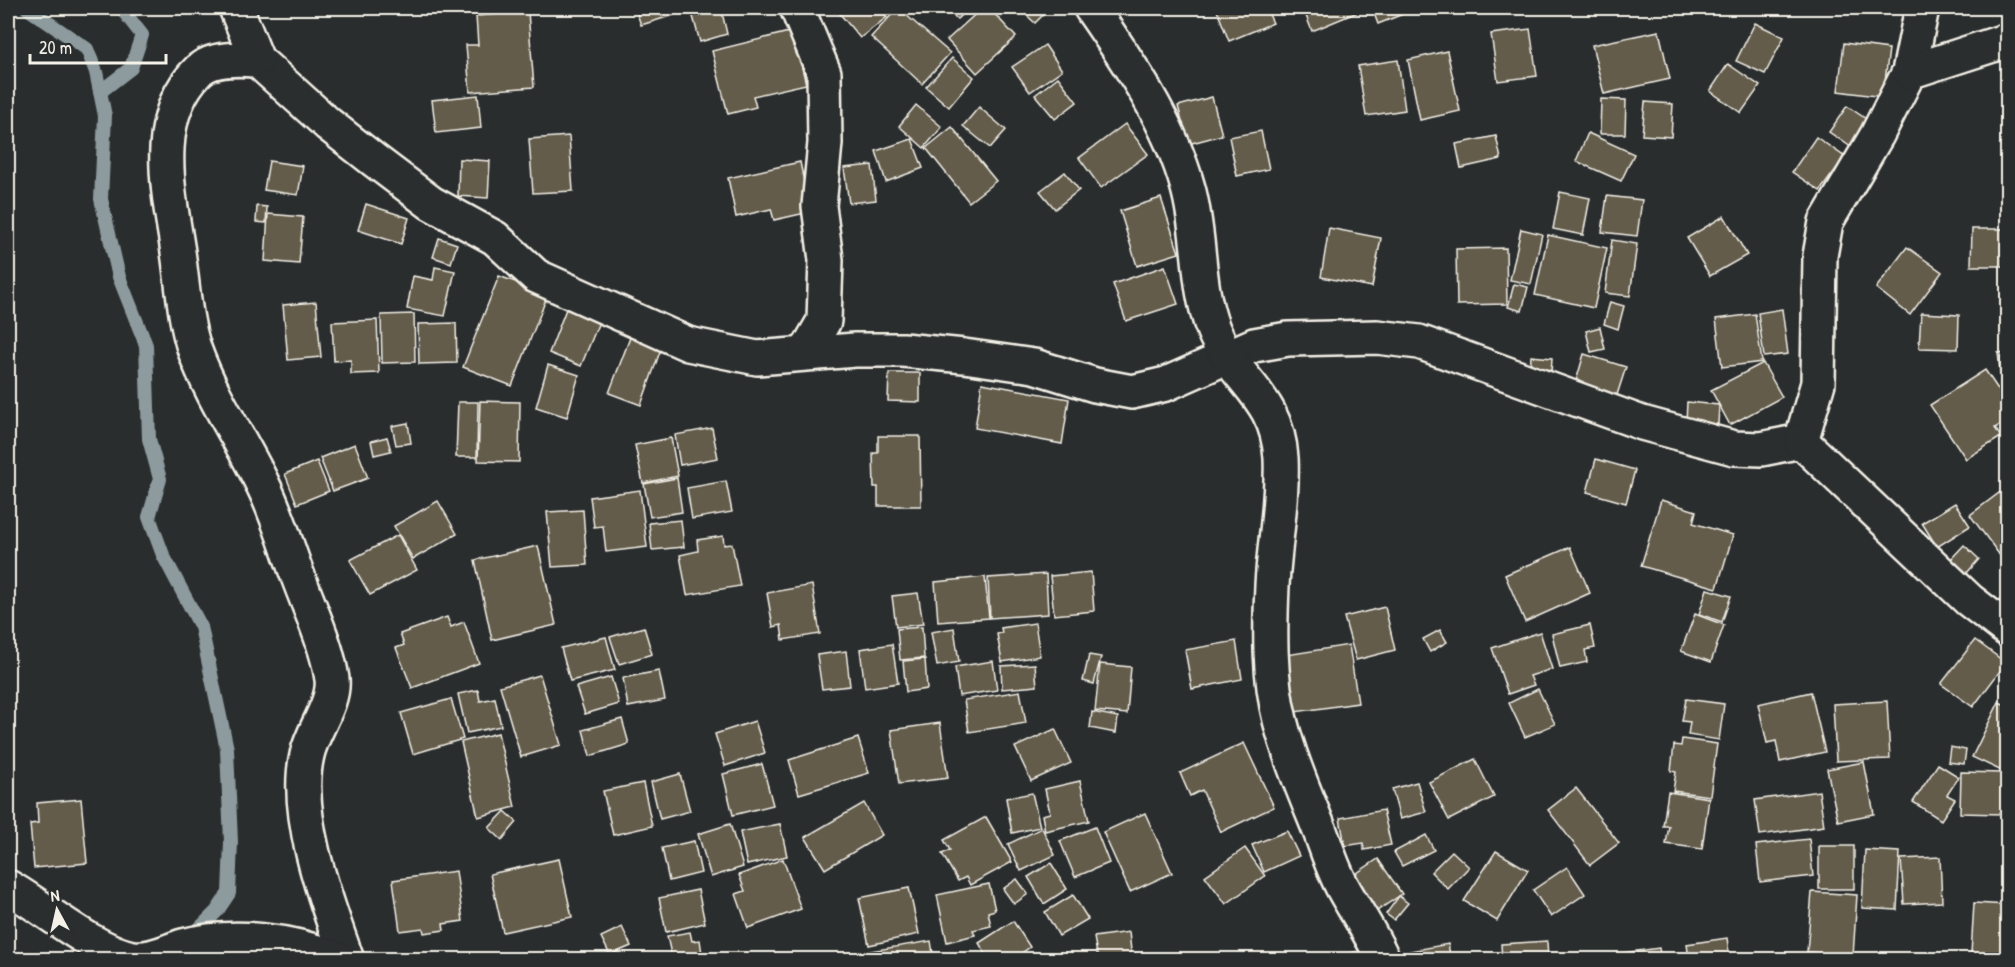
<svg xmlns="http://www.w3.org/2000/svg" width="2015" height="967" font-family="'Patrick Hand',sans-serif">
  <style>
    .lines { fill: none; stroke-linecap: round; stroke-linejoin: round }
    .stream { stroke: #8d9b9e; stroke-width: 14 }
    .building { fill: #645c4c; stroke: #f4f1e8; stroke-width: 1.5 }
    .street-casing { stroke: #f4f1e8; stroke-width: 38 }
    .street { stroke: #2a2d2e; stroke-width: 33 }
  </style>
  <rect width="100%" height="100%" fill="#2a2d2e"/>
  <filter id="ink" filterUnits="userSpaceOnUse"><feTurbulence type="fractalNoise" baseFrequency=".0167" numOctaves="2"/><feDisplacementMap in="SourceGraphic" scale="12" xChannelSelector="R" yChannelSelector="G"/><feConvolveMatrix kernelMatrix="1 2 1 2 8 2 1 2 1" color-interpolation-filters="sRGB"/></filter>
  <g filter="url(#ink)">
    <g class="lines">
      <g class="stream">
        <polyline points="27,8 87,49 96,72 105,116 101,199 119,277 146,345 149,439 160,479 149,517 163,555 201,627 227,749 231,842 229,893 217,911 191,937"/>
        <polyline points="100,92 131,68 142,35 121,8"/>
      </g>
    </g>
    <g class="building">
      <polygon points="635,8 671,8 674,15 641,25"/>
      <polygon points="698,8 721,8 727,34 700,42 691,9"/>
      <polygon points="835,8 880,8 887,17 860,38"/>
      <polygon points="898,8 950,53 922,84 871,37"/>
      <polygon points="946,8 969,8 957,19"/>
      <polygon points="982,8 989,8 1016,37 977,73 947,40"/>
      <polygon points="1019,8 1050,8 1035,23"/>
      <polygon points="1216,8 1266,8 1273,23 1229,41"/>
      <polygon points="1303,8 1359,8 1360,11 1312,31"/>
      <polygon points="1372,8 1418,8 1378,24"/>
      <polygon points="528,12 534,87 470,92 466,45 478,45 476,16"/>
      <polygon points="1755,23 1784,37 1765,74 1736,61"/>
      <polygon points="1530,29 1537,76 1498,81 1491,34"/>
      <polygon points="793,31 806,84 753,96 756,107 728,114 712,51"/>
      <polygon points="1659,31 1670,79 1604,94 1592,45"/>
      <polygon points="1844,43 1889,49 1883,97 1838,91"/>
      <polygon points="1045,45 1062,70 1030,92 1012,67"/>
      <polygon points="1447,51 1460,111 1420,120 1408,60"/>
      <polygon points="952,58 974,77 949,107 926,87"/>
      <polygon points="1398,60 1405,110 1366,116 1358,66"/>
      <polygon points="1728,64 1760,86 1741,113 1710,91"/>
      <polygon points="1058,77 1077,102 1055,119 1035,95"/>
      <polygon points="478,95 481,128 436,133 432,100"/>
      <polygon points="1212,97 1222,135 1188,144 1178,106"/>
      <polygon points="1601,99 1626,100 1625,134 1600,134"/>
      <polygon points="1645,102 1673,104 1671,137 1642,135"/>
      <polygon points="916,105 942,127 924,148 899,126"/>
      <polygon points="1847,106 1869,121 1851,147 1829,132"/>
      <polygon points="979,107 1006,130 990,148 963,126"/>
      <polygon points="1125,124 1148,154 1101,188 1079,158"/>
      <polygon points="952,127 996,181 969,202 926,148"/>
      <polygon points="1261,131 1269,169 1237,176 1229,137"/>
      <polygon points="1588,133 1634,154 1621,181 1576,161"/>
      <polygon points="569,136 573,191 533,193 529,139"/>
      <polygon points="1496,136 1501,159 1461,168 1456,144"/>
      <polygon points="1816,137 1845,157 1820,191 1792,172"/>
      <polygon points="912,139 923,168 886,182 876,151"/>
      <polygon points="459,159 490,161 488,198 458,196"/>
      <polygon points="269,161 303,166 298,195 264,190"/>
      <polygon points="800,162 810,212 774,220 771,209 736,217 728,178"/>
      <polygon points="872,165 876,200 849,203 844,168"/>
      <polygon points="1065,172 1079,190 1055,209 1040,191"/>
      <polygon points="1560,192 1590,198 1583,235 1553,229"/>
      <polygon points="1607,196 1642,200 1637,236 1602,232"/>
      <polygon points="1161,198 1179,253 1137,266 1120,211"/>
      <polygon points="366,204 409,218 401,244 358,230"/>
      <polygon points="257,206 267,207 266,223 256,222"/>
      <polygon points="268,214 303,217 299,264 265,261"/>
      <polygon points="1724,216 1747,255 1710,276 1687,238"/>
      <polygon points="1329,228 1381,238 1372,287 1321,277"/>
      <polygon points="1521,229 1542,234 1531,284 1510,280"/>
      <polygon points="1972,229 2008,229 2008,266 1971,266"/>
      <polygon points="1548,235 1607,248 1594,308 1535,295"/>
      <polygon points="439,238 457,244 451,263 433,257"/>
      <polygon points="1612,240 1637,244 1630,296 1605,293"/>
      <polygon points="1907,247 1942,272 1910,315 1876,288"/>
      <polygon points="1506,248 1507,304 1457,305 1456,249"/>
      <polygon points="1165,266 1178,304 1126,321 1113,284"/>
      <polygon points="435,267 455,271 445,316 407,309 413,276 433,280"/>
      <polygon points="499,276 548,294 512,386 463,367"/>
      <polygon points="1514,284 1528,287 1522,311 1508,307"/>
      <polygon points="316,302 321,357 288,360 283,305"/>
      <polygon points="1610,302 1624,306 1618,329 1604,324"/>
      <polygon points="566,309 599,322 581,366 549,353"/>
      <polygon points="1782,309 1788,354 1764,357 1758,313"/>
      <polygon points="1921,313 1959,315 1958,349 1919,348"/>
      <polygon points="414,314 415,362 382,363 381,315"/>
      <polygon points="1755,314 1762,362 1722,367 1716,319"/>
      <polygon points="377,320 379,373 351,374 351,360 334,361 332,322"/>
      <polygon points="456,323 457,363 419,364 418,324"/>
      <polygon points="1600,327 1605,349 1591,352 1586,331"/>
      <polygon points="631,335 662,346 641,405 609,393"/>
      <polygon points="2008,352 2008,387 2002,388 1998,353"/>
      <polygon points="1584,354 1626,367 1615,401 1574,388"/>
      <polygon points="1531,356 1552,358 1551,374 1530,371"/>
      <polygon points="1763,363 1782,397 1730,425 1711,390"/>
      <polygon points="548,365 579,375 567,417 536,407"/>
      <polygon points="1985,370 2008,404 2008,420 1995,428 2001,437 1966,459 1930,405"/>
      <polygon points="889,373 920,373 920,402 888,401"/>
      <polygon points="982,383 1069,399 1062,444 975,428"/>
      <polygon points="480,401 520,402 519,462 478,461"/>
      <polygon points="458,402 478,402 477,457 456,457"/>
      <polygon points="1687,402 1719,405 1718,424 1686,422"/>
      <polygon points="408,423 411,443 396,445 392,426"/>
      <polygon points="712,428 718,458 680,465 675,435"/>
      <polygon points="878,436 920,436 921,506 878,506 878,487 874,487 873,453 878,453"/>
      <polygon points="387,437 391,451 374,455 371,441"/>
      <polygon points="671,438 678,476 643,483 635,445"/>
      <polygon points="355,444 368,478 333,491 320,458"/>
      <polygon points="1596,459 1635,470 1626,503 1587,492"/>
      <polygon points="317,461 329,491 297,504 285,474"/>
      <polygon points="677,478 682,512 650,517 644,484"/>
      <polygon points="726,481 732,512 692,519 687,488"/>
      <polygon points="640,490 647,547 606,552 603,526 594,527 590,497"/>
      <polygon points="2003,490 2008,495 2008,559 2004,561 1970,515"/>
      <polygon points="1661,500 1696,511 1693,523 1733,535 1717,588 1641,566"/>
      <polygon points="438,501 457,534 413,559 394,526"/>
      <polygon points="1955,503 1970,526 1937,547 1922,523"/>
      <polygon points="583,510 587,565 552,567 547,512"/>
      <polygon points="681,520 684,547 652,550 649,523"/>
      <polygon points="398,535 417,570 370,595 350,560"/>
      <polygon points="723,536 724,545 732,544 740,586 687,595 680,555 698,551 697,540"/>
      <polygon points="1964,545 1979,559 1967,573 1951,559"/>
      <polygon points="538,546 556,625 492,640 475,560"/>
      <polygon points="1570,547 1590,593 1525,622 1505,575"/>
      <polygon points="1091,572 1094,611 1054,615 1050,576"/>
      <polygon points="1046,574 1048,614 990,618 988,578"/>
      <polygon points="985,577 989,618 938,622 935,582"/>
      <polygon points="812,585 820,634 783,640 781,625 773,627 767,593"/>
      <polygon points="1707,589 1731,596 1722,622 1699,614"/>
      <polygon points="918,593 923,624 896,627 892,596"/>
      <polygon points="1385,607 1395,650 1356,660 1344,617"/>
      <polygon points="1695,614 1724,625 1711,662 1681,651"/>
      <polygon points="447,617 451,627 464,622 479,663 412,688 396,648 404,645 400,634"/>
      <polygon points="1035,623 1040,656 1002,662 997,634 1002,633 1001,628"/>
      <polygon points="1590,625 1595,648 1585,650 1587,662 1560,668 1552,634"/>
      <polygon points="644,627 652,654 619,664 610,637"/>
      <polygon points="922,627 924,658 900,660 897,629"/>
      <polygon points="954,628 959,662 937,666 931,632"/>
      <polygon points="1440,630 1447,642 1430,652 1423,639"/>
      <polygon points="1540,632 1552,669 1530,676 1534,685 1508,694 1492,648"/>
      <polygon points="606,637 615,670 570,681 561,648"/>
      <polygon points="1975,640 2006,663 1973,707 1941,684"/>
      <polygon points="1236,641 1242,679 1192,689 1185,650"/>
      <polygon points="892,644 898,683 865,688 860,649"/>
      <polygon points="1349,645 1358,703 1295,712 1286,655"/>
      <polygon points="846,651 850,686 822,689 817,655"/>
      <polygon points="1089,655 1101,657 1094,684 1083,681"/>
      <polygon points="925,659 927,689 906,692 903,661"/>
      <polygon points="993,661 997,690 959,696 955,667"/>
      <polygon points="1035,664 1037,686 1002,689 1001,666"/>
      <polygon points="1100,664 1131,667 1127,714 1095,711"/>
      <polygon points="659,671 665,700 628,707 623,678"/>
      <polygon points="540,675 561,745 521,757 500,686"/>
      <polygon points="611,677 619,704 585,714 576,687"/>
      <polygon points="1538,689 1555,724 1525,737 1509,703"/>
      <polygon points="478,690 480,701 495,698 501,726 467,733 458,694"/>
      <polygon points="1020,691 1026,723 969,732 964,700"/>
      <polygon points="1811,692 1825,752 1780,762 1776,741 1767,743 1758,704"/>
      <polygon points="451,699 463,739 413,754 401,713"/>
      <polygon points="1686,699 1724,704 1719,740 1688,735 1690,722 1682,721"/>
      <polygon points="1887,701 1890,759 1836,761 1833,704"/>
      <polygon points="1999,702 2008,706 2008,765 2004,772 1972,757"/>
      <polygon points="1092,712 1118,717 1116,733 1090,728"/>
      <polygon points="622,719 629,744 590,756 583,730"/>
      <polygon points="755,721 765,753 725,766 715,734"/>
      <polygon points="940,723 948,778 899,784 891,730"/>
      <polygon points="1055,729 1071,763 1031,781 1015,747"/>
      <polygon points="498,733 515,807 478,817 461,742"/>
      <polygon points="858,738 869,773 799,794 789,760"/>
      <polygon points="1682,739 1717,744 1710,796 1673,791 1676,772 1671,771 1674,745 1681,746"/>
      <polygon points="1244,743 1274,807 1221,832 1202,790 1190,796 1180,773"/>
      <polygon points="1950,747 1966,750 1964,764 1948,762"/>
      <polygon points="1475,759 1494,797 1449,820 1429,782"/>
      <polygon points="1864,762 1874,814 1838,821 1827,769"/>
      <polygon points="762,764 773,805 733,815 723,774"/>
      <polygon points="1938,764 1959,777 1947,795 1955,799 1941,820 1913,802"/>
      <polygon points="1961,772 2001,773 2001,814 1960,813"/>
      <polygon points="680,774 690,811 660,819 651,782"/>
      <polygon points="1080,781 1089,821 1045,831 1042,815 1050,813 1045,789"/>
      <polygon points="1417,782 1426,812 1400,819 1392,789"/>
      <polygon points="643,783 652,826 613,835 603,791"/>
      <polygon points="1576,788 1619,843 1590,865 1548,810"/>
      <polygon points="1819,791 1824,826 1760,835 1755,800"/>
      <polygon points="1668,792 1709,798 1702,849 1666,844 1669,826 1663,826"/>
      <polygon points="1032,793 1040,827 1012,833 1006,798"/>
      <polygon points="81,799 87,863 34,868 30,824 38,823 37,803"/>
      <polygon points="864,803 882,835 825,869 805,837"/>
      <polygon points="1383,810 1391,845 1364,850 1363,843 1345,846 1340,818"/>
      <polygon points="505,811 517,822 502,840 489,828"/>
      <polygon points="1145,813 1172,873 1130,892 1103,832"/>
      <polygon points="986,817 1012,862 970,885 966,877 958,881 942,854 950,850 944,840"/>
      <polygon points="730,824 743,867 711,877 698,834"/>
      <polygon points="780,824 787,856 747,865 740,832"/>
      <polygon points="1095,827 1109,863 1075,877 1060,841"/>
      <polygon points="1042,828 1055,855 1021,871 1008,844"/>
      <polygon points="1287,831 1299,856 1264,872 1252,845"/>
      <polygon points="1426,835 1434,850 1402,866 1394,852"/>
      <polygon points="1809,839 1813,876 1760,882 1756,845"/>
      <polygon points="694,841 701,873 669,881 662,848"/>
      <rect x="1819" y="846" width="35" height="43"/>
      <polygon points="1245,848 1265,876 1226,904 1205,876"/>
      <polygon points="1865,850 1900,852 1897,910 1862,908"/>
      <polygon points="1452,851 1469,867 1448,889 1431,872"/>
      <polygon points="1496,851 1528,870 1497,921 1464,901"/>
      <polygon points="1940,857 1942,902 1904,904 1901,859"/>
      <polygon points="559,859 572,917 503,932 490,874"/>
      <polygon points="783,859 801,909 748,928 736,894 745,891 739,875"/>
      <polygon points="1378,859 1402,894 1371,915 1348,879"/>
      <polygon points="1051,863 1067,889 1044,904 1028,877"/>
      <polygon points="1567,867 1585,894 1551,917 1533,890"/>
      <polygon points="456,871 463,921 443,924 444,930 424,933 423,928 400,931 393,880"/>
      <polygon points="1017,879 1028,894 1014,904 1003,889"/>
      <polygon points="989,884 995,910 988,912 991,926 973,930 975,935 947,942 937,895"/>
      <polygon points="909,888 919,934 869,945 859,898"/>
      <polygon points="698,890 705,923 666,932 659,898"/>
      <polygon points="1812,892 1857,895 1853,956 1807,952"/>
      <polygon points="1073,895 1088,919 1059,936 1045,912"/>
      <polygon points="1399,896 1408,903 1394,920 1386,914"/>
      <polygon points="1974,903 2008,905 2008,957 1971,954"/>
      <polygon points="1013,921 1030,947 1012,960 989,960 979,943"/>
      <polygon points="622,927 631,946 610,955 601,937"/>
      <polygon points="690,932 692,941 700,940 702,954 672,959 667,936"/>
      <polygon points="1129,932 1132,960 1098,960 1094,937"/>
      <polygon points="1727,938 1730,960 1689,960 1687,944"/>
      <polygon points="931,941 934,960 872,960 870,951"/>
      <polygon points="1547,941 1548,960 1502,960 1501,944"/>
      <polygon points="1448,944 1451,960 1412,960 1410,951"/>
      <polygon points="1659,948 1661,960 1617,960 1616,954"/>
      <polygon points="1356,952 1357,960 1316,960"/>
    </g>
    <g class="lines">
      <g class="street-casing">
        <g id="street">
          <polyline points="236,8 257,60 328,124 374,160 431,203 495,238 536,276 688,344 757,358 855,350 903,350 964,356 1034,366 1095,385 1132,392 1166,384 1254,345 1288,339 1377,337 1419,342 1642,423 1734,448 1761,449 1801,441 1818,383 1820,256 1826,222 1877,135 1909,72 1922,8"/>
          <polyline points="797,8 824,73 825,143 819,206 826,260 824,321 806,352"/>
          <path d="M1091,8C1129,63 1170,122 1188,188C1201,234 1196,285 1213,329C1233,381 1277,394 1281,458C1283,501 1274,544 1272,586C1270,630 1269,677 1280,720C1289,756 1304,791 1318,826C1326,846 1332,868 1343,888C1356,912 1372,934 1383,960"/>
          <path d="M257,60C240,59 213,57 199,70C150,118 169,193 178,252C183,285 184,319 195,351C212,398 242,441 263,485C278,515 287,548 299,579C311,612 327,645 332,679C335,703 312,731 307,755C293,814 327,904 347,960"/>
          <polyline points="1909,72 2008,40"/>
          <polyline points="1801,441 1969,600 2008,630"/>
          <path d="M8,887C42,906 97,953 134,958C151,960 167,951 183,946C233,933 292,940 340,960"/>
        </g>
      </g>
      <use href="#street" class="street"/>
    </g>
  </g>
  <rect width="2015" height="967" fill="none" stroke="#2a2d2e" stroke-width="30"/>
  <rect x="15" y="15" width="1985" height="937" fill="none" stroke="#f4f1e8" stroke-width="2" filter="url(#ink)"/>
  <g transform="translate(57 910) rotate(352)" stroke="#2a2d2e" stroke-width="4.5" paint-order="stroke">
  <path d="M0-4.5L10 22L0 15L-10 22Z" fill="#f4f1e8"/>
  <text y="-9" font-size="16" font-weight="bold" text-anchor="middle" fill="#f4f1e8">N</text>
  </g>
  <path d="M30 54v9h136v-9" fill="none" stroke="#f4f1e8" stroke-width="3"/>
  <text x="39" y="54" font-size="18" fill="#f4f1e8" stroke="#2a2d2e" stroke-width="4.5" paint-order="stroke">20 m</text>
</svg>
